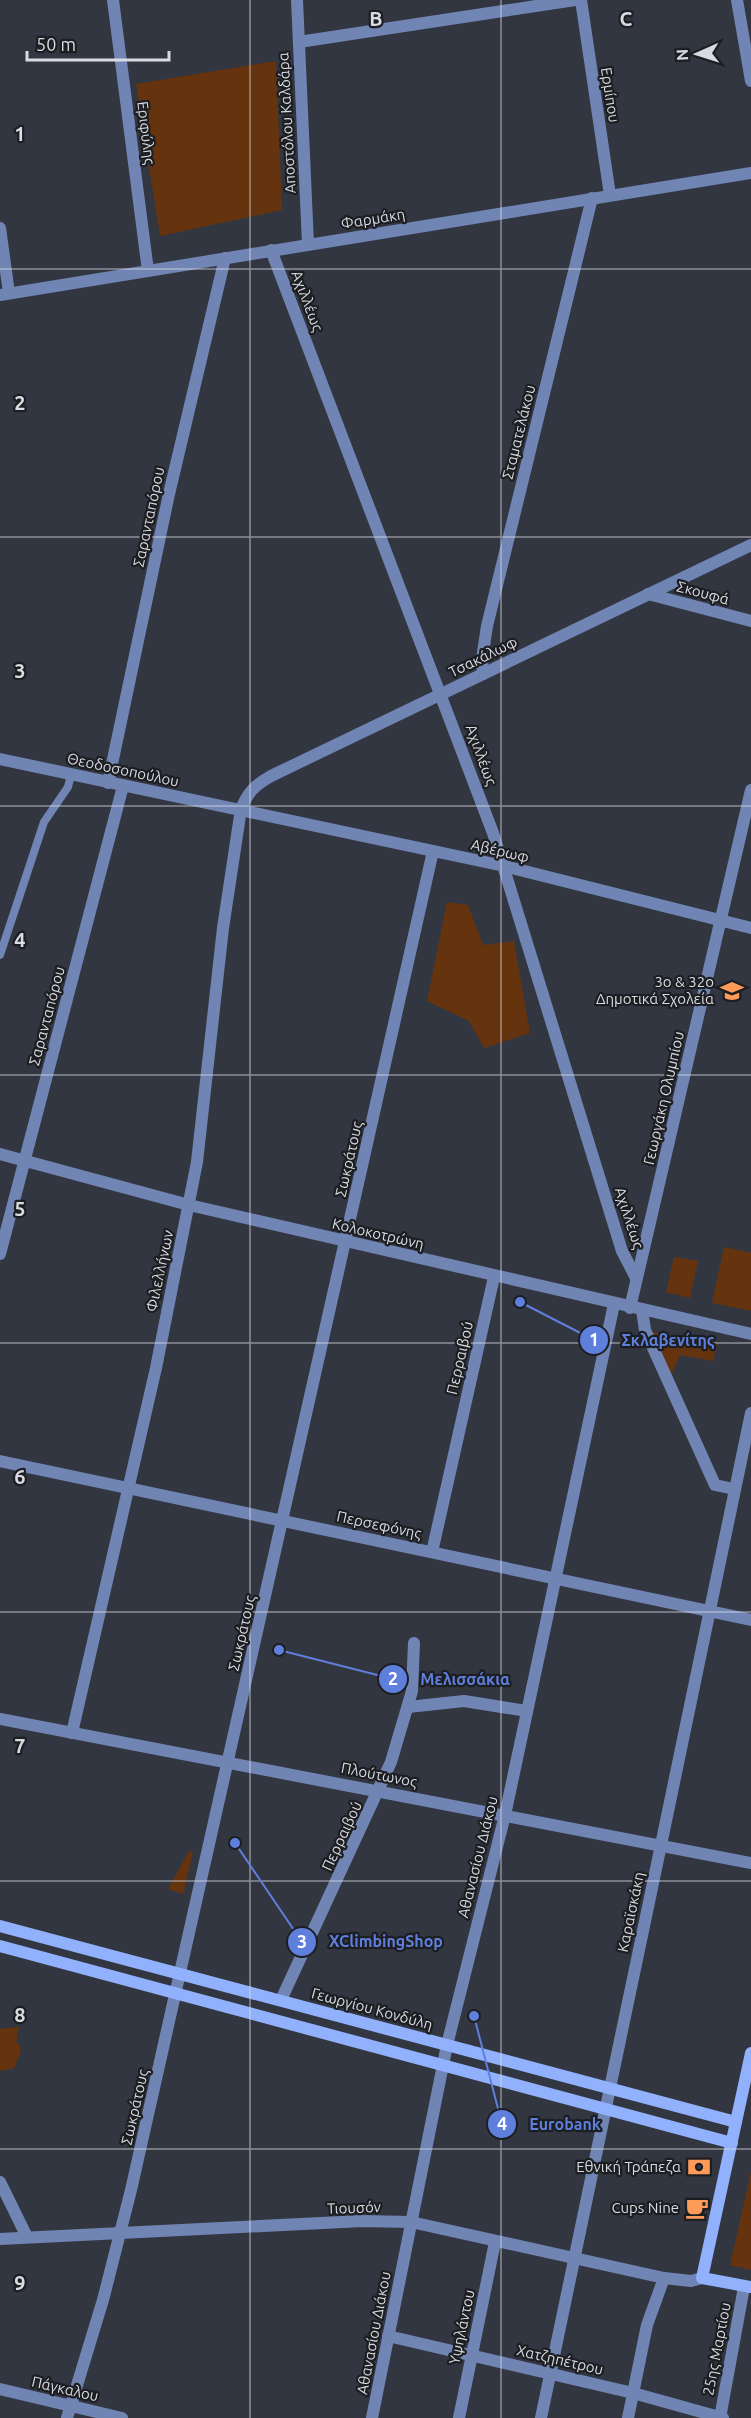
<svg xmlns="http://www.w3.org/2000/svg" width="751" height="2418" font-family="Ubuntu,sans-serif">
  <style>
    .green { fill: #65340f }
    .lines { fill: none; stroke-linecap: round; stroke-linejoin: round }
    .service { stroke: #7185b5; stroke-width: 8 }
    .pedestrian { stroke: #7185b5; stroke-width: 12 }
    .minor { stroke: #7185b5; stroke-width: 12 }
    .tertiary { stroke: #7185b5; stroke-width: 12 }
    .secondary { stroke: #91b1fd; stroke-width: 12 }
    .grid { fill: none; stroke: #d9dbe2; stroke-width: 1.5; stroke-opacity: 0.55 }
    .labels { text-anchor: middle; stroke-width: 4.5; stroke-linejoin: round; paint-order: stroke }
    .street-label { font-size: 15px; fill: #d9dbe2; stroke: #1c1e22 }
    .poi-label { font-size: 15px; fill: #d9dbe2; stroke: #1c1e22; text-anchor: end }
    .grid-label { font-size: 20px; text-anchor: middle; font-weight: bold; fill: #d9dbe2; stroke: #1c1e22; stroke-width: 4.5; stroke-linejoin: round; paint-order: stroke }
    .leader { fill: none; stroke: #5f7fdc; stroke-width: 2 }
    .callout-dot { fill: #5f7fdc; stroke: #1c1e22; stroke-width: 2 }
    .mark-label { font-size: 18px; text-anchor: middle; font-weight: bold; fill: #fff }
    .callout-label { font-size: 16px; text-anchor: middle; font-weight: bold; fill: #5f7fdc; stroke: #1c1e22; stroke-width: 4.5; stroke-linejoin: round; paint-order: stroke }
  </style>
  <rect width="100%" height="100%" fill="#323640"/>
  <g class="green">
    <polygon points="276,61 282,210 160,236 136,84"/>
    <polygon points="447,902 468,905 483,945 514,941 530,1033 484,1048 469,1021 427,1001"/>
    <polygon points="724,1247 751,1253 751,1311 712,1303"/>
    <polygon points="674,1257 698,1261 690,1298 666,1292"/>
    <polygon points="648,1331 717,1344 713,1361 680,1355 670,1378"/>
    <polygon points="189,1851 193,1852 183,1894 168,1889"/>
    <polygon points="19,2027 16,2042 19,2044 21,2051 14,2068 0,2071 0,2029"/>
    <polygon points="751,2172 751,2270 730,2265"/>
  </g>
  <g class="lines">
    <polyline class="service" points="0,955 44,822 68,787 71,775"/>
    <g class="pedestrian">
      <polyline points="642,1310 645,1330 715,1485 734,1489"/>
      <polyline points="610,2088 661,1845"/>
      <polyline points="388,2336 633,2393 723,2418"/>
      <polyline points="459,2418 495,2242"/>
      <polyline points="628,2418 647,2325 664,2278"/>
    </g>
    <g class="minor">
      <polyline points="113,0 148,271"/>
      <polyline points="581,0 610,195"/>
      <polyline points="737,0 751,81"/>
      <polyline points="299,42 575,0"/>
      <polyline points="0,228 9,293"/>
      <polyline points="271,250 493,833 622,1251 636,1278"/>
      <polyline points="648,594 751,621"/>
      <polyline points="483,674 482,659 487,626 592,198"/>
      <polyline points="0,759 504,866 751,928"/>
      <polyline points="108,783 169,494 225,258"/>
      <polyline points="0,1154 189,1205 751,1334"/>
      <polyline points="0,1254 123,786"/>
      <polyline points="630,1308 751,790"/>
      <polyline points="0,1461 751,1620"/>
      <polyline points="432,1552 494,1277"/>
      <polyline points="408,1707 464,1701 527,1711"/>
      <polyline points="0,1719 751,1863"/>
      <path d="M72,1733L156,1368L197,1162L223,928L241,809C248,792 255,785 271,776L751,545"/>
      <polyline points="661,1845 751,1413"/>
      <polyline points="281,2000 391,1762 412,1691 414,1643"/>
      <polyline points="0,2182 27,2237"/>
      <polyline points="0,2239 362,2221 411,2222 664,2278 691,2281 702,2278"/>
      <polyline points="0,2389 122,2418"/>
      <polyline points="67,2418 103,2300 131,2190 433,851"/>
      <polyline points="372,2418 447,2045 505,1815 614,1304"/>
      <polyline points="541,2418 610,2088"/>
      <polyline points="720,2418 744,2287"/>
    </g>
    <g class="tertiary">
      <polyline points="297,0 308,244"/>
      <polyline points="0,295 751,173"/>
    </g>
    <g class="secondary">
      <polyline points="0,1926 736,2122"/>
      <polyline points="0,1946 732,2143"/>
      <polyline points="751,2053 702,2278 751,2287"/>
    </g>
  </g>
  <path class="grid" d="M250,0V2418M501,0V2418M0,269H751M0,537H751M0,806H751M0,1075H751M0,1343H751M0,1612H751M0,1881H751M0,2149H751"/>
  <defs>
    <g id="school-bare" transform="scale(1.8)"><path d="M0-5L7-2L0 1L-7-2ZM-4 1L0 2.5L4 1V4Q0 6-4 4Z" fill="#fe9b59" stroke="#1c1e22" stroke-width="2.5" paint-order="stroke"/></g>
    <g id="bank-bare" transform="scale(1.8)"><path d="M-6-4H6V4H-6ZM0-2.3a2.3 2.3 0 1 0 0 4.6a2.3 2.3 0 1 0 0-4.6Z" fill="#fe9b59" stroke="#1c1e22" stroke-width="2.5" paint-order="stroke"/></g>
    <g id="cafe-bare" transform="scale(1.8)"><path d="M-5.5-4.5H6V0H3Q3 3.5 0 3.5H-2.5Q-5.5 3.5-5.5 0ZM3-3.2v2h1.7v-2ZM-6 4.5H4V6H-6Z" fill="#fe9b59" stroke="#1c1e22" stroke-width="2.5" paint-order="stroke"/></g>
  </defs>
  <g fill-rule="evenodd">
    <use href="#school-bare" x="732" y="991"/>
    <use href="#bank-bare" x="699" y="2167"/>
    <use href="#cafe-bare" x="697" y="2208"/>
  </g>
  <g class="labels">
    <g class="street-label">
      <text transform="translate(610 95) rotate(81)" y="5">Ερμίπου</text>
      <text transform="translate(287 123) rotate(-93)" y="5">Αποστόλου Καλδάρα</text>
      <text transform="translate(146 133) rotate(83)" y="5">Εριφύλης</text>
      <text transform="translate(373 219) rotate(-9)" y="5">Φαρμάκη</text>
      <text transform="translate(307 301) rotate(69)" y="5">Αχιλλέως</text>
      <text transform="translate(519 432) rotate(-76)" y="5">Σταματελάκου</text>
      <text transform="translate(149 517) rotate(-78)" y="5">Σαρανταπόρου</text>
      <text transform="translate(703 593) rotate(15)" y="5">Σκουφά</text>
      <text transform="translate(483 657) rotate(-26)" y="5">Τσακάλωφ</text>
      <text transform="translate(481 755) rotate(70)" y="5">Αχιλλέως</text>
      <text transform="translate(123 770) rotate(12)" y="5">Θεοδοσοπούλου</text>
      <text transform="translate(500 851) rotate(13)" y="5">Αβέρωφ</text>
      <text transform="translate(47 1016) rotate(-75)" y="5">Σαρανταπόρου</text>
      <text transform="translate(664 1098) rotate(-77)" y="5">Γεωργάκη Ολυμπίου</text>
      <text transform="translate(349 1159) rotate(-77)" y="5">Σωκράτους</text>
      <text transform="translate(629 1218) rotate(72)" y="5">Αχιλλέως</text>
      <text transform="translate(378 1234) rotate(13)" y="5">Κολοκοτρώνη</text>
      <text transform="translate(160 1271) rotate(-78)" y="5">Φιλελλήνων</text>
      <text transform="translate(460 1358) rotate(-77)" y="5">Περραιβού</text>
      <text transform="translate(379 1525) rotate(12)" y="5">Περσεφόνης</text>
      <text transform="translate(242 1633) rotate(-77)" y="5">Σωκράτους</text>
      <text transform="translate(379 1775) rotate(11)" y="5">Πλούτωνος</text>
      <text transform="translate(342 1836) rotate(-65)" y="5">Περραιβού</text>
      <text transform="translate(478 1857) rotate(-76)" y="5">Αθανασίου Διάκου</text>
      <text transform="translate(631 1912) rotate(-78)" y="5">Καραϊσκάκη</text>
      <text transform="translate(372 2009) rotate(15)" y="5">Γεωργίου Κονδύλη</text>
      <text transform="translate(135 2107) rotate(-77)" y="5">Σωκράτους</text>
      <text transform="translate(354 2208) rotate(-2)" y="5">Τιουσόν</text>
      <text transform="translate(462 2327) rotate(-78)" y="5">Υψηλάντου</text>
      <text transform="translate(374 2333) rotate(-79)" y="5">Αθανασίου Διάκου</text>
      <text transform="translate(717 2349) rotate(-79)" y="5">25ης Μαρτίου</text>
      <text transform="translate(560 2360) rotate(13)" y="5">Χατζηπέτρου</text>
      <text transform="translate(65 2389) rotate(13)" y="5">Πάγκαλου</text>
    </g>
    <g class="poi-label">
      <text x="714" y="987">3ο &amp; 32ο<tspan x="714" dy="17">Δημοτικά Σχολεία</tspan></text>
      <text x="681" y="2172">Εθνική Τράπεζα</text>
      <text x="679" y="2213">Cups Nine</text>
    </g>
  </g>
  <g class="grid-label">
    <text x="376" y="26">B</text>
    <text x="626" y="26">C</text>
    <text x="20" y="141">1</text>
    <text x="20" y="410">2</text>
    <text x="20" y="678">3</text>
    <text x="20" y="947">4</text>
    <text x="20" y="1216">5</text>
    <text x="20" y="1484">6</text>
    <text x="20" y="1753">7</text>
    <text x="20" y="2022">8</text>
    <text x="20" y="2290">9</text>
  </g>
  <path class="leader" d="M520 1302L594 1340M279 1650L393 1679M235 1843L302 1942M474 2016L502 2124"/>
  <g class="callout-dot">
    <circle cx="520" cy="1302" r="6"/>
    <circle cx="279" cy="1650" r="6"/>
    <circle cx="235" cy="1843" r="6"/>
    <circle cx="474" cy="2016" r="6"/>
    <circle cx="594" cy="1340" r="15"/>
    <circle cx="393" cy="1679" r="15"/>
    <circle cx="302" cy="1942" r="15"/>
    <circle cx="502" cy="2124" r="15"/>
  </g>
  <g class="mark-label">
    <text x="594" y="1346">1</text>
    <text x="393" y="1685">2</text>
    <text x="302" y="1948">3</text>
    <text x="502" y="2130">4</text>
  </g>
  <g class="callout-label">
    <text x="668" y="1346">Σκλαβενίτης</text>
    <text x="465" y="1685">Μελισσάκια</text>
    <text x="386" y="1947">XClimbingShop</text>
    <text x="565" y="2130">Eurobank</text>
  </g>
  <g transform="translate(697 54) rotate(267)" stroke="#1c1e22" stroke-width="4.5" paint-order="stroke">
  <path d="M0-4.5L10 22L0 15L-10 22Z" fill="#d9dbe2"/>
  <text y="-9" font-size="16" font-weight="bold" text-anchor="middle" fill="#d9dbe2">N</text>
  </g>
  <path d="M27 51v9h142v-9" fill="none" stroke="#d9dbe2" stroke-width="3"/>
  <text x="36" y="51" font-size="18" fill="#d9dbe2" stroke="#1c1e22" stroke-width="4.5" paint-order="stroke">50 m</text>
</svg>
